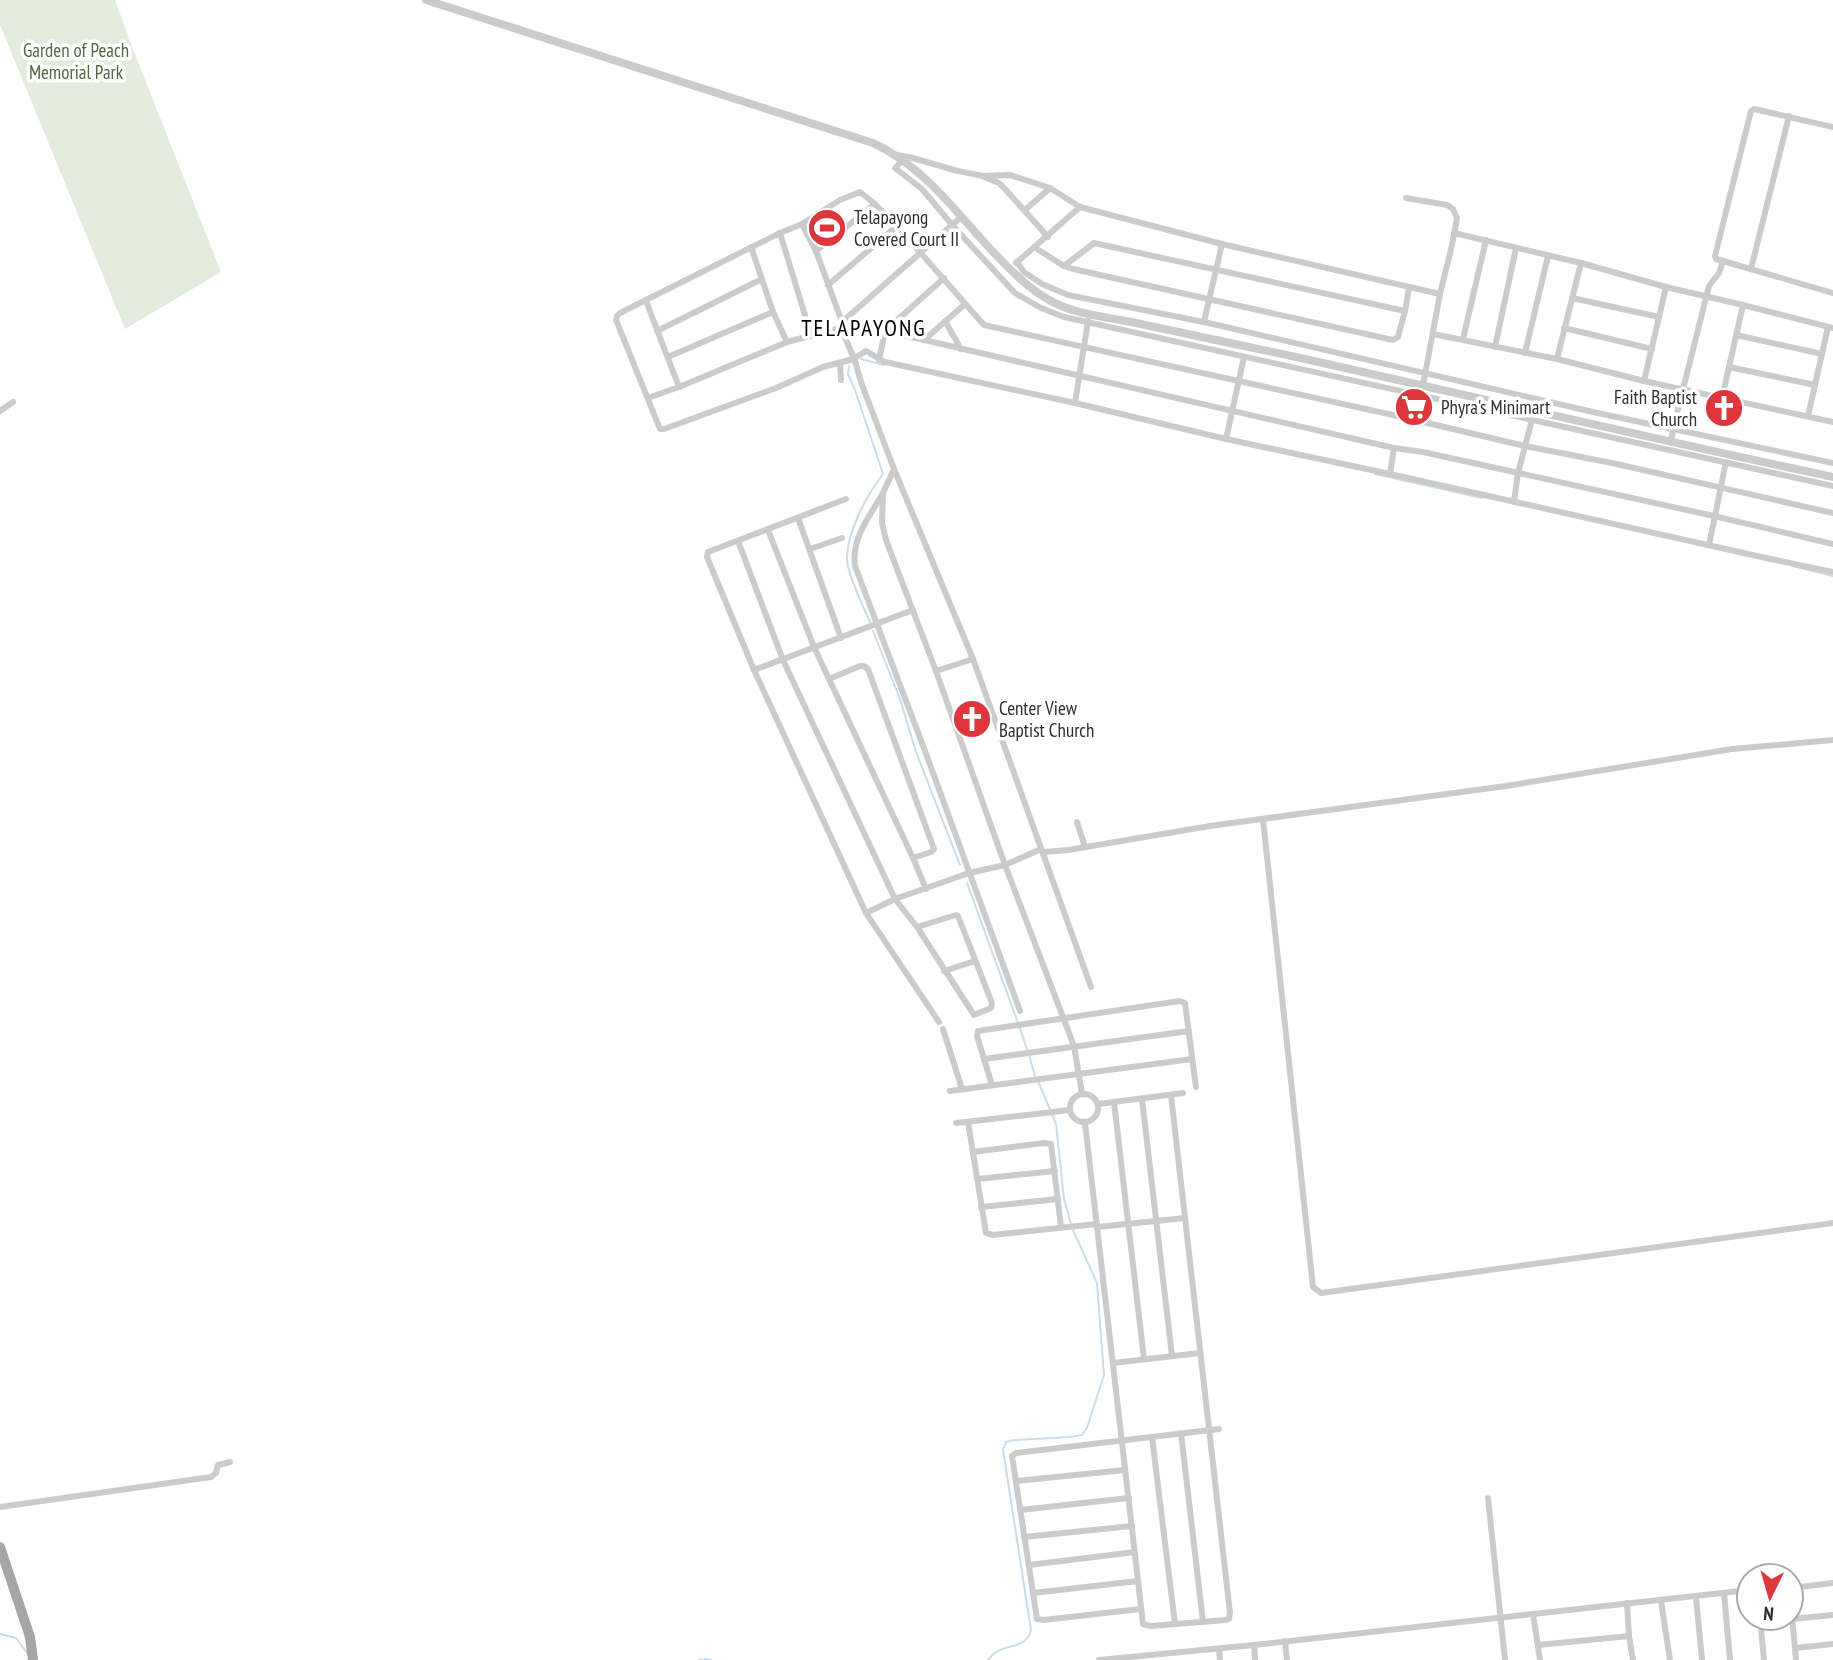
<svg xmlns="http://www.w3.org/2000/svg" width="1833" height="1660" font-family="'PT Sans Narrow',sans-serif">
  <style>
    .green { fill: #e3ebdc }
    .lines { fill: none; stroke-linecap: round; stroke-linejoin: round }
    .stream { stroke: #c9dcea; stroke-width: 2 }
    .minor { stroke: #cbcbcb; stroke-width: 6 }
    .tertiary { stroke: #cbcbcb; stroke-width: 8 }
    .primary { stroke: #a6a6a6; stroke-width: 10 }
    .labels { text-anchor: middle; stroke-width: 7; stroke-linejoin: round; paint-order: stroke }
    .park-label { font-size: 19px; fill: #4f683d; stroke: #fff }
    .poi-label { font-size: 19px; fill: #2e2e2e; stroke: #fff; text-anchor: start }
    .quarter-label { font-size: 23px; letter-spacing: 2px; fill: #000; stroke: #fff }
  </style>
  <rect width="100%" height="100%" fill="#fff"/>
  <polygon class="green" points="0,0 115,0 131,44 221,272 125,329 0,25"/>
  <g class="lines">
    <g class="stream">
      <polyline points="861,359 884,365"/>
      <path d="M849,366L848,374L855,390L883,474C867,495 846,533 847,560C848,576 863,606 870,622"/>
      <polyline points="1375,474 1482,498"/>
      <polyline points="1792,566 1833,576"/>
      <polyline points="873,631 900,699 916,752 960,865"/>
      <polyline points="967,883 1018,1023"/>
      <polyline points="1020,1028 1027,1050"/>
      <polyline points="1029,1055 1035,1076"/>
      <polyline points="1038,1081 1056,1124 1064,1199 1071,1224"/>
      <polyline points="0,1634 16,1638 27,1653"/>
      <polyline points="699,1660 706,1659 711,1660"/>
      <path d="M988,1660C1000,1641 1026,1652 1031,1630L1004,1456L1003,1450L1006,1442L1014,1440L1069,1437L1082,1435L1087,1428L1104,1375L1097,1283L1073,1230"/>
    </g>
    <g class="minor">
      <polyline points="1833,127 1754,109 1751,111 1715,256 1716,259 1723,261 1833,293"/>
      <polyline points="896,155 909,157 958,171 983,176 1010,175 1050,188 1080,207 1222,244 1440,294"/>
      <polyline points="903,160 895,168 922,189 953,226 1015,293 1041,308 1064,317 1833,486"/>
      <polyline points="984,177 999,183 1006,190 1048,237"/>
      <polyline points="1406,198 1447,205 1453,209 1457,218 1452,245 1440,294 1423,385"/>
      <polyline points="1025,210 1050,188"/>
      <polyline points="802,224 816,251 842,322 841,328 855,361 861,382 894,469 883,493 882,523 886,540 936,671 1005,865 1074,1046 1082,1094"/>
      <polyline points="780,233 811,335"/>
      <polyline points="1454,233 1581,263 1666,287 1743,305 1833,328"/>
      <polyline points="751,247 773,312 787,342"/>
      <polyline points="1034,247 1064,266 1073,269 1393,340 1398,337 1405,311 1409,288"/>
      <polyline points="816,251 875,204"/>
      <polyline points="1017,262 1024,272 1042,284 1068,295 1204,322 1593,412 1833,463"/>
      <polyline points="1016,263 1080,207"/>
      <polyline points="1064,266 1094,243 1405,311"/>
      <polyline points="1751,269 1789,116"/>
      <polyline points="828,285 897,226"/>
      <polyline points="1572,298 1659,317"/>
      <polyline points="646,301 679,387"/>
      <polyline points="945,321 961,349"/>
      <polyline points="842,322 961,217"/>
      <polyline points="1204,322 1222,244"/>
      <polyline points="1564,328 1652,349"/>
      <polyline points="657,331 762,279"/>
      <polyline points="885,331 1394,448 1423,452 1714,516 1833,544"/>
      <polyline points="1433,334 1557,359 1644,381 1833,422"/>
      <polyline points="1736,335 1822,354"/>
      <polyline points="1463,339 1486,240"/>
      <polyline points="924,340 965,304"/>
      <polyline points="1495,347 1516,248"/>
      <polyline points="1525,353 1548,256"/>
      <polyline points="668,357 773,312"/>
      <polyline points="1557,359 1581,263"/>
      <polyline points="879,360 885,331 944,278"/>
      <polyline points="840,363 841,380"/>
      <polyline points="1729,367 1815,385"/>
      <polyline points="1644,381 1666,287"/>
      <polyline points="648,398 679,387 787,342 841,328"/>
      <polyline points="1722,398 1743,305"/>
      <polyline points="1075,403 1088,321"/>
      <polyline points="0,411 13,402"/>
      <polyline points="1808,416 1828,327"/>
      <polyline points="1402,417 1406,393"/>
      <polyline points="1226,439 1244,357"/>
      <polyline points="1671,443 1673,429 1709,286 1719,273 1723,261"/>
      <polyline points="894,469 973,659 1091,987"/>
      <polyline points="1390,474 1394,448"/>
      <path d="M883,493C870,516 851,538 855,566L925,751L1020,1011"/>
      <polyline points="846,499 708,552 707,557 754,670 866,913 939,1022"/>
      <polyline points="1514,502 1518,473 1532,420"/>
      <polyline points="1833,513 1612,463 1525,446 1402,417 984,325 897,226 875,204 860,192 840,200 802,224 780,233 620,313 617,316 616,320 660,429 664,429 776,388 823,367 853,359 866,351 885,362 1075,403 1226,439 1390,474 1766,558 1833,572"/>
      <polyline points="798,518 841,638"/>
      <polyline points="768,530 814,647 913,858 926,889"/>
      <polyline points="738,541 783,660 895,899 917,927 974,1015 991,1008 992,1003 958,916 956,915 917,927"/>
      <polyline points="1709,545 1726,462"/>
      <polyline points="810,549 842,538"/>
      <polyline points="754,670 913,610"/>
      <polyline points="936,671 973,659"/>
      <polyline points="829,679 860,666 864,666 868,669 934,849 931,852 913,858"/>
      <polyline points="1263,819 1313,1287 1321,1293 1833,1223"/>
      <polyline points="1077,822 1085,847"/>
      <polyline points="1044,852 1068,850 1210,826 1506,786 1732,749 1833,740"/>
      <polyline points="866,913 895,899 969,873 1005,865 1041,849"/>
      <polyline points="944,971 975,961"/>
      <polyline points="943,1029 962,1089"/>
      <polyline points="984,1059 1189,1031"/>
      <polyline points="992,1085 977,1036 978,1031 1180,1001 1185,1003 1196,1087"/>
      <polyline points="950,1091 1192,1059"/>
      <circle cx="1084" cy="1108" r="14"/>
      <polyline points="1142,1099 1172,1356"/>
      <polyline points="1114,1102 1144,1359"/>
      <polyline points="1098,1104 1183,1093"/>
      <polyline points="968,1122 986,1233 993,1235 1097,1224"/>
      <polyline points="956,1123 1070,1110"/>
      <polyline points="1085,1123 1143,1624 1151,1626 1226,1620 1229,1619 1230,1613 1171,1095"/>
      <polyline points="973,1152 1044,1143 1051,1144 1061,1227"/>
      <polyline points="977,1179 1055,1171"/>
      <polyline points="981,1207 1058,1199"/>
      <polyline points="1097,1227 1185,1218"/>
      <polyline points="1113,1363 1200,1353"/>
      <polyline points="1181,1433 1203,1622"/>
      <polyline points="1152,1437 1175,1624"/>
      <polyline points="1016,1481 1125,1470"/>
      <polyline points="1488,1498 1505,1660"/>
      <polyline points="0,1507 211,1477 216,1473 218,1465 230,1462"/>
      <polyline points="1020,1510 1129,1498"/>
      <polyline points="1024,1537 1132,1526"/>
      <polyline points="1029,1565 1135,1552"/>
      <polyline points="1791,1588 1833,1583"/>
      <polyline points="1033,1593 1138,1581"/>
      <polyline points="1724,1593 1730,1660"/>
      <polyline points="1696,1597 1702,1660"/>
      <polyline points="1661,1601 1670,1660"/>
      <polyline points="1627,1603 1629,1636 1633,1660"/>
      <polyline points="1791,1604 1796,1660"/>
      <polyline points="1140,1609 1044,1620 1037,1619 1012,1456 1016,1453 1219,1429"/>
      <polyline points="1533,1614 1540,1660"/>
      <polyline points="1760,1618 1764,1660"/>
      <polyline points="1792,1619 1833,1615"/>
      <polyline points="1285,1641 1287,1660"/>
      <polyline points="1254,1645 1255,1660"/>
      <polyline points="1538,1645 1629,1636"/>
      <polyline points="1795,1648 1833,1644"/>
      <polyline points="1219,1649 1220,1660"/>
      <polyline points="1099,1660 1254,1645 1749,1590"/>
    </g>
    <path class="tertiary" d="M426,0L873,143C932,170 966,228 1012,271C1026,285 1041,297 1059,305C1082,315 1111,318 1136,323C1189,334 1243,346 1296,357C1475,397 1654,439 1833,477"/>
    <polyline class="primary" points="0,1547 30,1637 33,1660"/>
  </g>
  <defs>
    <g id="stadium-disc" transform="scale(2.0125)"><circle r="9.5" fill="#dd373c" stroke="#fff"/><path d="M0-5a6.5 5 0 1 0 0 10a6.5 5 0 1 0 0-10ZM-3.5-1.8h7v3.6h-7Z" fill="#fff"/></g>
    <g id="supermarket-disc" transform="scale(2.0125)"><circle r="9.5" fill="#dd373c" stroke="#fff"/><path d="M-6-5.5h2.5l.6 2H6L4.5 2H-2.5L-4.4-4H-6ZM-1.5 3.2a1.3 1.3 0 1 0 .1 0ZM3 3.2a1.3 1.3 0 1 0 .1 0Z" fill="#fff"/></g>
    <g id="church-disc" transform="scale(2.0125)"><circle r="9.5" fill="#dd373c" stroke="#fff"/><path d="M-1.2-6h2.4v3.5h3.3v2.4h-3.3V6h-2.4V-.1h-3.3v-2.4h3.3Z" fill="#fff"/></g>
  </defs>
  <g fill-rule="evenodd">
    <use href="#stadium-disc" x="827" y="228"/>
    <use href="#supermarket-disc" x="1414" y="407"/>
    <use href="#church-disc" x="1724" y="408"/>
    <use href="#church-disc" x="972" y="719"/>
  </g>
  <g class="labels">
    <g class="park-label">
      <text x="76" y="57">Garden of Peach<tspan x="76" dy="22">Memorial Park</tspan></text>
    </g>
    <g class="poi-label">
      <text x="854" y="224">Telapayong<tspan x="854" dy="22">Covered Court II</tspan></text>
      <text x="1697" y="404" text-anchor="end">Faith Baptist<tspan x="1697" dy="22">Church</tspan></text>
      <text x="1441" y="414">Phyra's Minimart</text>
      <text x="999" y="715">Center View<tspan x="999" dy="22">Baptist Church</tspan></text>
    </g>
    <g class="quarter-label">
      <text x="864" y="336">TELAPAYONG</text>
    </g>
  </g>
  <g transform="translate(1770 1597) rotate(185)"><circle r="33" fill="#ffffff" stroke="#ababab" stroke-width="2"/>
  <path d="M0-5L12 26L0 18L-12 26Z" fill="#dd373c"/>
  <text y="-10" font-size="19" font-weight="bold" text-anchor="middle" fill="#2e2e2e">N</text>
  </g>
</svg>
